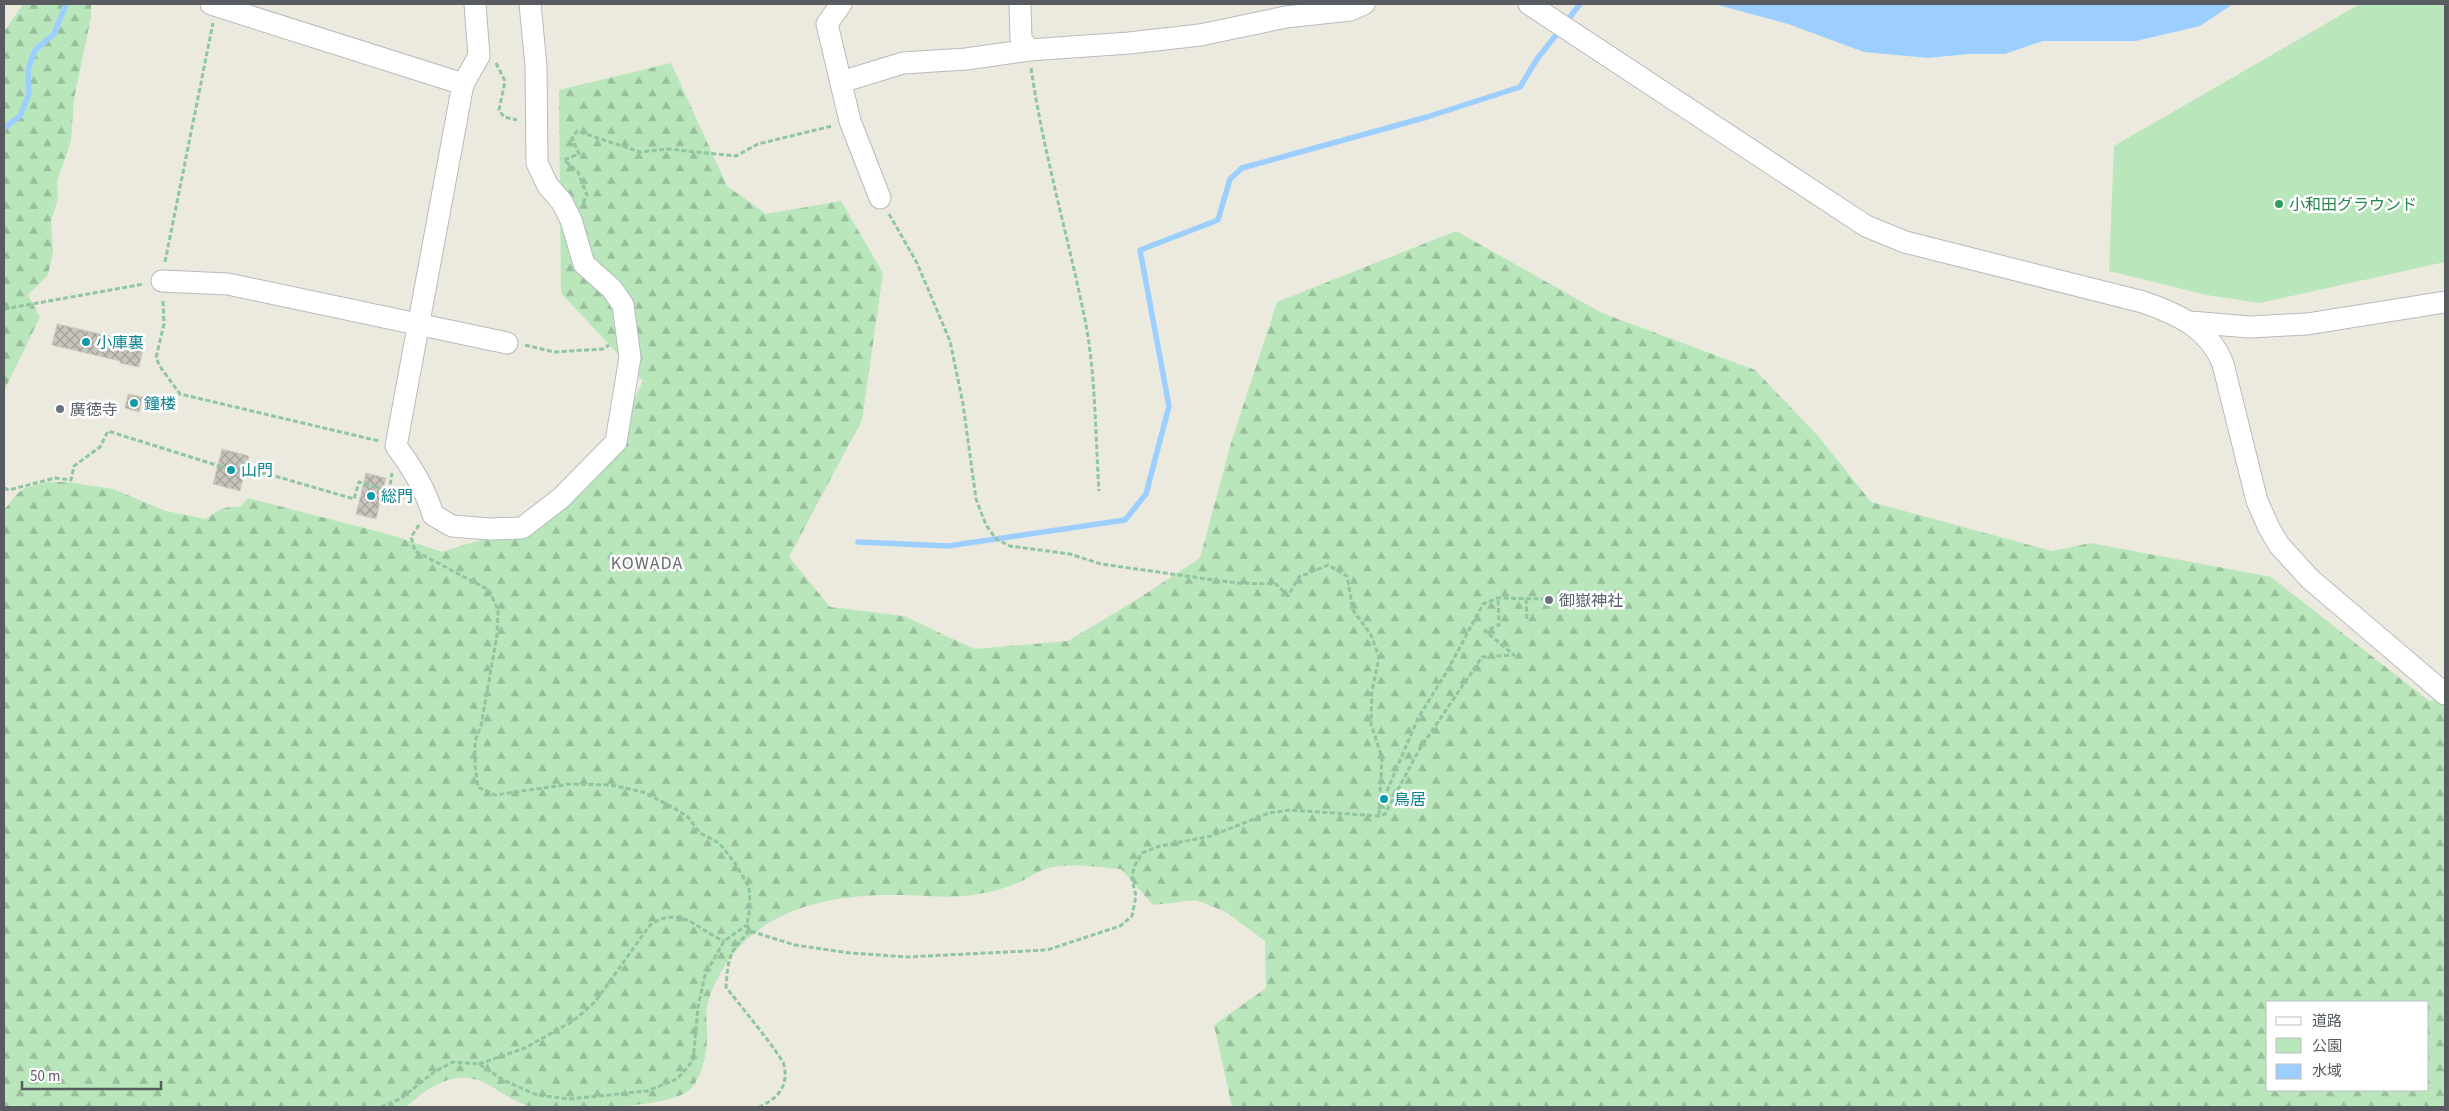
<svg xmlns="http://www.w3.org/2000/svg" width="2449" height="1111" font-family="'Source Sans 3','Noto Sans JP',sans-serif">
  <style>
    .forest { fill: url(#forest-firs); fill-rule: evenodd }
    .park { fill: #b9e6bb }
    .water { fill: #9ccfff }
    .lines { fill: none; stroke-linecap: round; stroke-linejoin: round }
    .stream { stroke: #9ccfff; stroke-width: 5.5 }
    .building { fill: url(#building-cross-hatch); stroke: #d1ccbd }
    .minor-casing { stroke: #b7babf; stroke-width: 23 }
    .path { stroke: #90c5a2; stroke-width: 3; stroke-dasharray: 5 2.5; stroke-linecap: butt }
    .minor { stroke: #fff; stroke-width: 21 }
    .leisure-dot { fill: #2e9e5b; stroke: #fff; stroke-width: 2 }
    .culture-dot { fill: #0f9aa8; stroke: #fff; stroke-width: 2 }
    .worship-dot { fill: #6b7280; stroke: #fff; stroke-width: 2 }
    .labels { text-anchor: middle; stroke-width: 5; stroke-linejoin: round; paint-order: stroke }
    .leisure-label { font-size: 16px; fill: #27864d; stroke: #fff; text-anchor: start }
    .culture-label { font-size: 16px; fill: #0d838f; stroke: #fff; text-anchor: start }
    .worship-label { font-size: 16px; fill: #5b616d; stroke: #fff; text-anchor: start }
    .neighbourhood-label { font-size: 18px; letter-spacing: 1px; fill: #696e73; stroke: #fff }
  </style>
  <defs>
    <pattern id="forest-firs" width="22" height="20" patternUnits="userSpaceOnUse" patternTransform="scale(1.25)"><rect width="22" height="20" fill="#b9e6bb"/><path d="M5 1l3.5 6h-7zM16 11l3.5 6h-7z" fill="#99be9b"/></pattern>
    <pattern id="building-cross-hatch" width="8" height="8" patternUnits="userSpaceOnUse" patternTransform="scale(1.25)"><rect width="8" height="8" fill="#c7c4bc"/><path d="M0 0l8 8M0 8l8-8" fill="none" stroke="#a4a29c"/></pattern>
  </defs>
  <rect width="100%" height="100%" fill="#eceadf"/>
  <g class="forest">
    <polygon points="23,4 91,4 91,17 74,99 71,141 57,181 58,199 51,221 53,251 48,275 28,295 40,317 4,391 4,32"/>
    <path d="M671,63L727,186L766,214L841,201L883,273L862,420L789,557L830,607L904,616L974,649L1068,641L1136,600L1200,558L1231,443L1277,302L1456,231L1602,313L1755,370L1818,436L1871,502L2052,551L2091,543L2271,577L2429,701L2445,698V1107H1232L1214,1025L1266,988L1265,941L1226,912L1196,900L1153,905L1121,869C1098,867 1071,862 1049,868C1037,871 1026,880 1015,884C1000,890 979,895 963,896C943,898 920,895 899,895C845,894 784,903 744,942C727,958 712,984 707,1007C705,1018 708,1030 707,1041C706,1057 701,1082 687,1092C654,1111 571,1107 530,1107C515,1102 503,1093 489,1085C456,1067 430,1086 406,1107H4V510L18,493L25,488L46,482H68L113,489L166,511L206,519C217,510 225,506 240,507L248,498L391,535L442,552L548,519L604,463L643,381L561,293L559,90ZM2268,1002H2428V1090H2268Z"/>
  </g>
  <polygon class="park" points="2360,4 2445,4 2445,262 2260,303 2207,295 2109,271 2114,146"/>
  <polygon class="water" points="1714,4 2233,4 2200,26 2136,41 2043,41 2005,54 1969,54 1928,58 1864,52 1788,24"/>
  <g class="lines">
    <g class="stream">
      <polyline points="1566,22 1580,4"/>
      <polyline points="4,128 20,116 29,94 28,70 35,50 54,34 66,4"/>
      <polyline points="858,542 948,546 1125,520 1146,494 1169,406 1140,250 1218,220 1230,179 1242,168 1427,117 1520,87 1537,59 1560,30"/>
    </g>
  </g>
  <g class="building">
    <polygon points="57,324 144,344 139,367 120,363 120,361 52,345"/>
    <polygon points="128,394 143,397 139,412 125,408"/>
    <polygon points="222,449 249,456 240,491 213,484"/>
    <polygon points="366,473 386,478 376,519 356,514"/>
  </g>
  <g class="lines">
    <g class="minor-casing">
      <g id="minor">
        <polyline points="211,4 463,84"/>
        <path d="M475,4L479,56L463,84L396,446C411,466 426,490 433,515L452,526L490,529L522,528L561,498L616,442L630,357L623,305L612,289L584,264L571,220L562,202L548,186L537,163L536,66L530,4"/>
        <polyline points="841,4 827,24 850,121 880,198"/>
        <polyline points="1020,4 1021,39 1029,50"/>
        <path d="M1529,4L1866,226L1905,242L2143,302C2178,314 2209,328 2223,364L2257,501L2269,528L2279,545L2310,579L2445,694"/>
        <polyline points="841,82 903,63 966,59 1029,50 1129,43 1200,35 1286,17 1350,10 1364,4"/>
        <polyline points="162,281 228,284 507,343"/>
        <polyline points="2190,322 2249,327 2307,324 2445,302"/>
      </g>
    </g>
    <g class="path">
      <polyline points="496,63 505,81 499,110 504,117 517,120"/>
      <path d="M1031,68C1043,150 1066,229 1083,310C1096,369 1095,431 1099,491"/>
      <polyline points="583,203 587,195 578,172 564,160 579,154 572,138 577,131 640,152 668,149 736,156 758,144 832,126"/>
      <polyline points="889,214 917,263 950,341 963,404 976,499 986,525 996,539 1010,546 1070,554 1101,564 1236,583 1276,584 1288,596 1299,577 1328,565 1347,576 1353,610 1371,635 1379,657 1372,691 1371,724 1382,758 1379,816"/>
      <polyline points="165,262 213,23"/>
      <polyline points="163,301 164,324 156,358 161,368 180,394 379,441"/>
      <polyline points="4,309 144,284"/>
      <polyline points="525,345 554,352 603,349 609,345"/>
      <polyline points="4,488 9,490 55,478 71,480 74,466 100,447 108,431 232,470 268,474 354,499 359,482 405,497"/>
      <polyline points="389,492 392,473"/>
      <polyline points="419,525 411,537 415,551 489,590 498,610 497,635 481,726 475,741 475,765 478,787 495,795 570,784 611,785 643,792 674,808 688,817 700,833 719,843 735,863 749,887 750,907 747,925 750,931 795,945 850,953 908,957 1047,950 1120,926 1132,916 1136,896 1132,879 1134,867 1142,853 1160,846 1211,836 1269,813 1289,810 1379,816 1385,814 1419,750 1482,657 1514,655 1485,631 1499,625 1498,598"/>
      <polyline points="1526,599 1527,621"/>
      <polyline points="1381,805 1418,718 1446,673 1483,604 1498,598 1545,599"/>
      <path d="M750,931C729,951 728,959 726,987C735,999 782,1056 784,1065C789,1087 777,1099 759,1107"/>
      <path d="M479,1064L525,1048L573,1021L595,1002L650,925C681,904 696,929 724,941"/>
      <polyline points="381,1107 400,1099 434,1072 453,1062 479,1064 503,1080 537,1095 569,1099 647,1091 677,1079 693,1061 698,1007 705,975 724,941 747,925"/>
    </g>
    <use href="#minor" class="minor"/>
  </g>
  <circle class="leisure-dot" cx="2279" cy="204" r="5"/>
  <g class="culture-dot">
    <circle cx="86" cy="342" r="5"/>
    <circle cx="134" cy="403" r="5"/>
    <circle cx="231" cy="470" r="5"/>
    <circle cx="371" cy="496" r="5"/>
    <circle cx="1384" cy="799" r="5"/>
  </g>
  <g class="worship-dot">
    <circle cx="60" cy="409" r="5"/>
    <circle cx="1549" cy="600" r="5"/>
  </g>
  <g class="labels">
    <g class="leisure-label">
      <text x="2289" y="210">小和田グラウンド</text>
    </g>
    <g class="culture-label">
      <text x="96" y="348">小庫裏</text>
      <text x="144" y="409">鐘楼</text>
      <text x="241" y="476">山門</text>
      <text x="381" y="502">総門</text>
      <text x="1394" y="805">鳥居</text>
    </g>
    <g class="worship-label">
      <text x="70" y="415">廣徳寺</text>
      <text x="1559" y="606">御嶽神社</text>
    </g>
    <g class="neighbourhood-label">
      <text x="647" y="569">KOWADA</text>
    </g>
  </g>
  <rect width="2449" height="1111" fill="none" stroke="#585c61" stroke-width="10"/>
  <rect x="2266" y="1001" width="162" height="90" fill="#ffffff" stroke="#bcbec0"/>
  <rect x="2276" y="1017" width="25" height="8" fill="#ffffff" stroke="#bcbec0"/>
  <text x="2312" y="1026" font-size="15" fill="#585c61">道路</text>
  <rect x="2276" y="1038" width="25" height="15" fill="#b9e6bb" stroke="#bcbec0"/>
  <text x="2312" y="1051" font-size="15" fill="#585c61">公園</text>
  <rect x="2276" y="1064" width="25" height="15" fill="#9ccfff" stroke="#bcbec0"/>
  <text x="2312" y="1076" font-size="15" fill="#585c61">水域</text>
  <path d="M22 1081v8h139v-8" fill="none" stroke="#585c61" stroke-width="2.5"/>
  <text x="30" y="1081" font-size="15" fill="#585c61" stroke="#ffffff" stroke-width="4" paint-order="stroke">50 m</text>
</svg>
